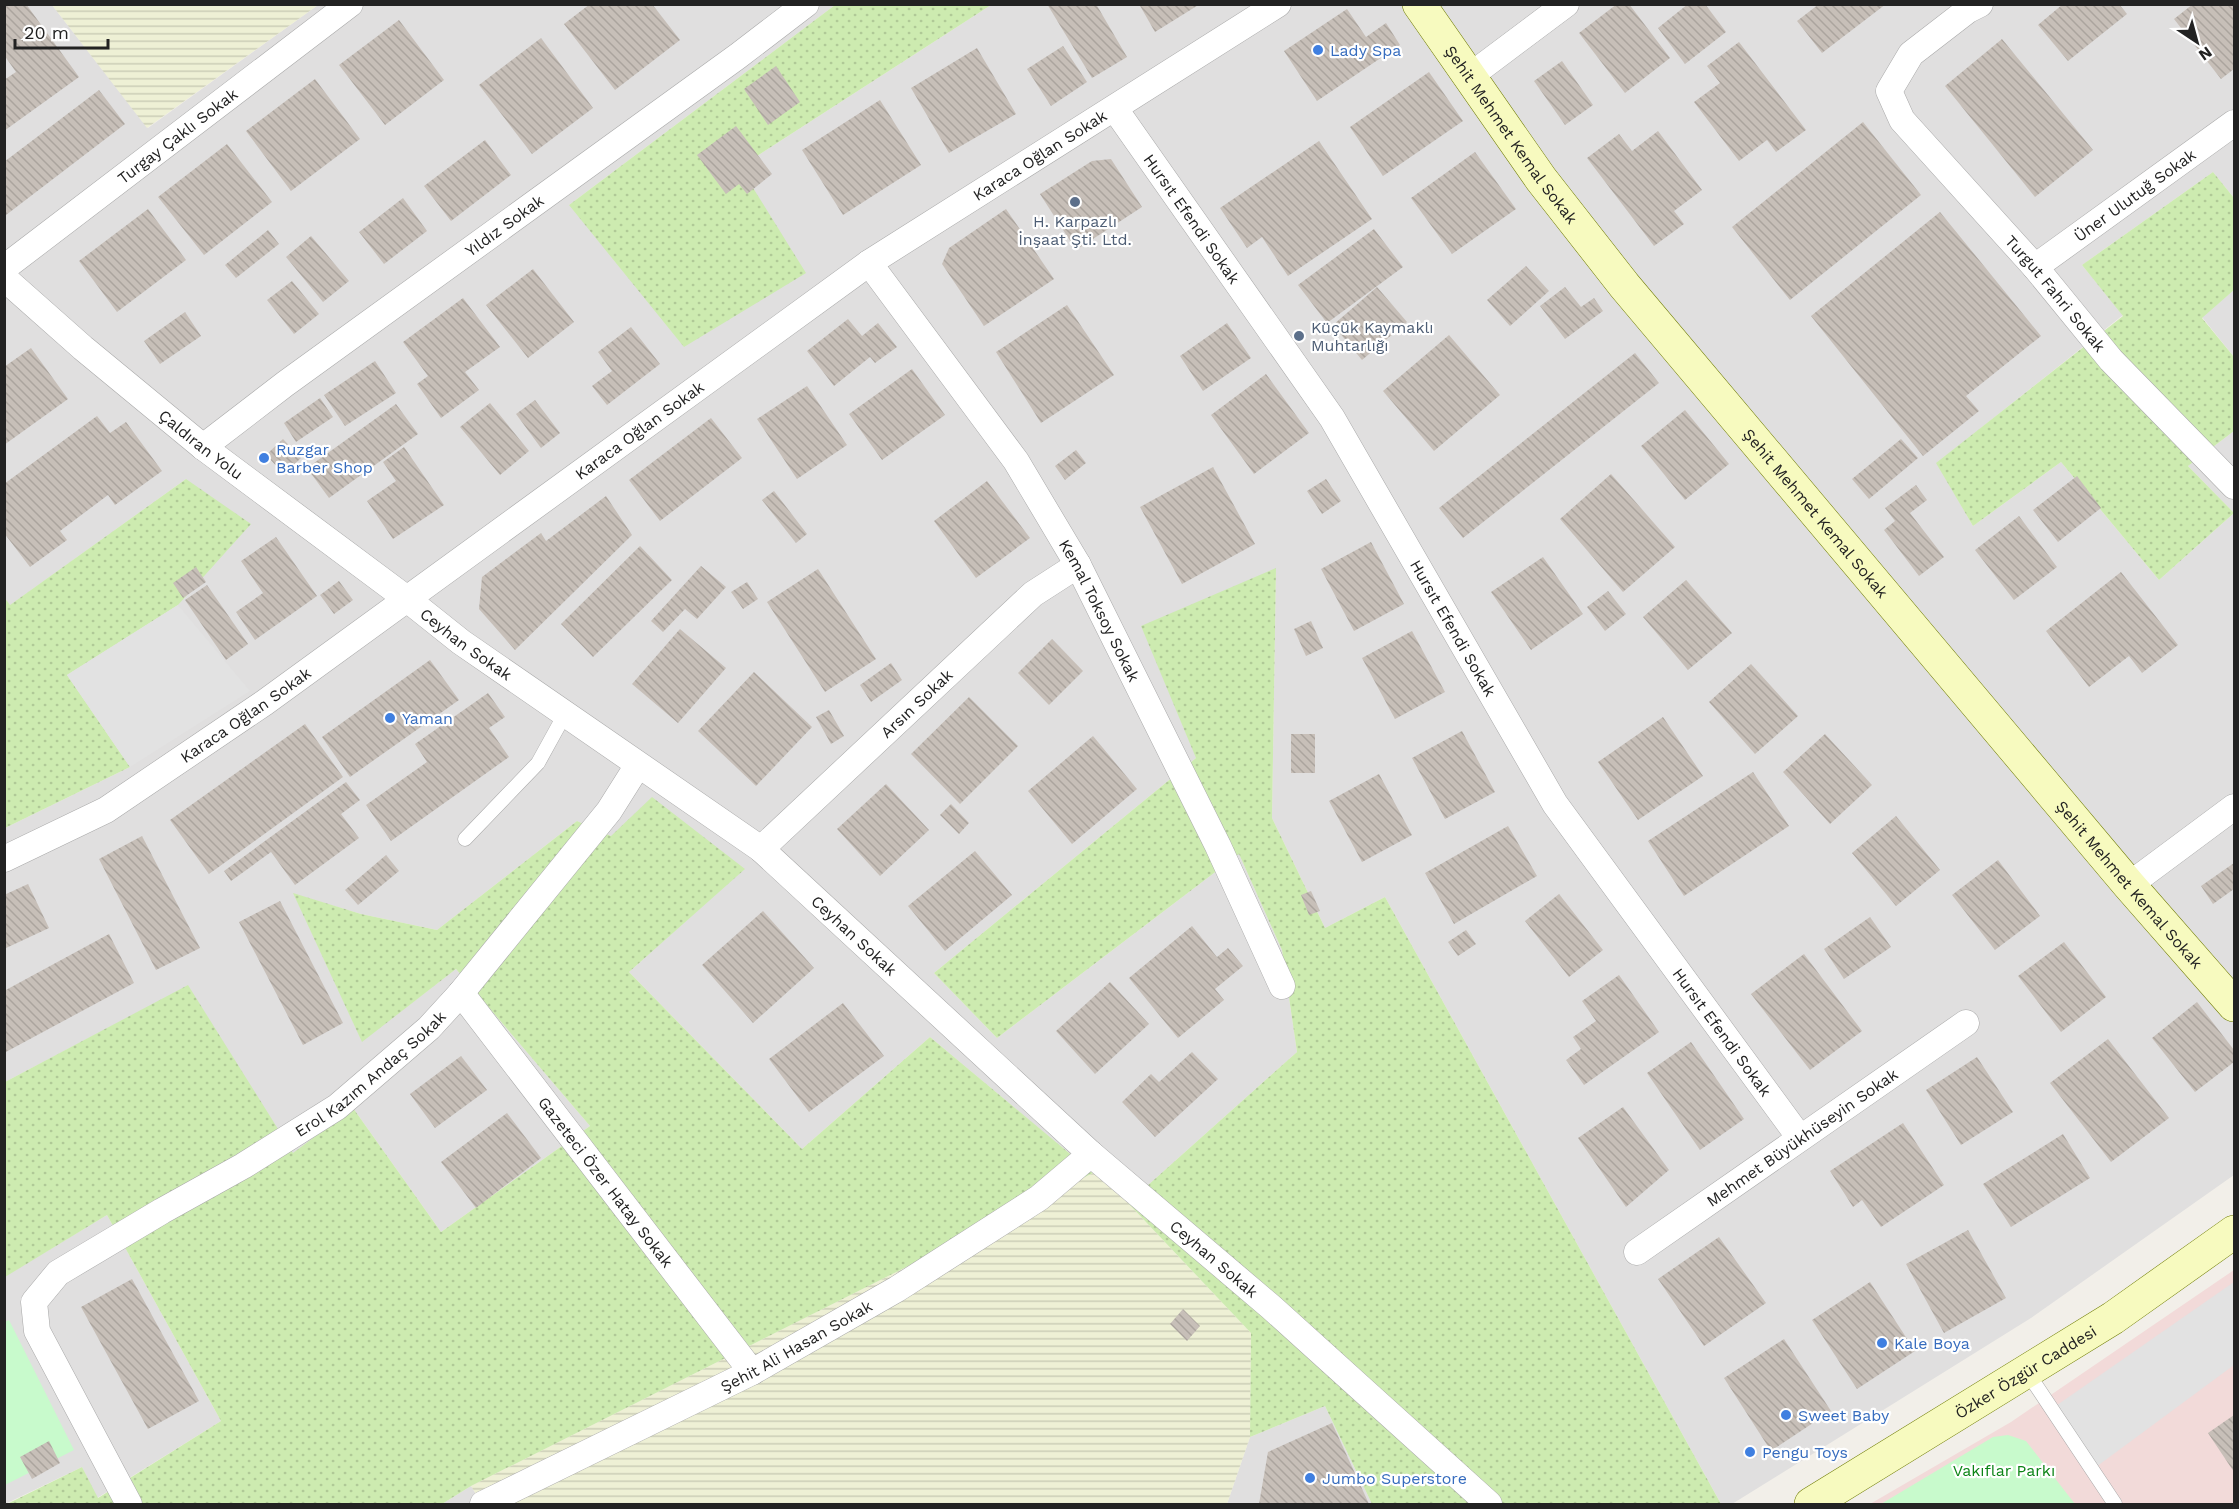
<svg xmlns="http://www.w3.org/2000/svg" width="2239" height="1509" font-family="'Work Sans',sans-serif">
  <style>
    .residential { fill: #e0dfdf }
    .commercial { fill: #f2dad9 }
    .farmland { fill: url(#farmland-rules) }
    .grass { fill: url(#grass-dots) }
    .park { fill: #c8facc }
    .parking { fill: #e2e2e2 }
    .building { fill: url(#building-back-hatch) }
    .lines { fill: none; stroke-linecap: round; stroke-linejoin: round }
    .lane-casing { stroke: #a9a9a9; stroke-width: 15 }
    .street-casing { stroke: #a9a9a9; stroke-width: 27 }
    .secondary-casing { stroke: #707d05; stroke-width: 34 }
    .lane { stroke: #fff; stroke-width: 14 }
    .street { stroke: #fff; stroke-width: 26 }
    .secondary { stroke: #f7fabf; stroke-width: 33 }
    .shop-dot { fill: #3f7fe0; stroke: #fff; stroke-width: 2 }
    .service-dot { fill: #5c6f8a; stroke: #fff; stroke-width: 2 }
    .labels { text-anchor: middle; stroke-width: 4.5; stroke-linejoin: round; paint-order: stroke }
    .shop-label { font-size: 16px; fill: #366cbe; stroke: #fff; text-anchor: start }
    .street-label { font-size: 16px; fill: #222; stroke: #fff }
    .service-label { font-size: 16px; fill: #4e5e75; stroke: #fff }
    .park-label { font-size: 16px; fill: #0c8416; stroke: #fff }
  </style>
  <defs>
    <pattern id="farmland-rules" width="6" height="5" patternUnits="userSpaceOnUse" patternTransform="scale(1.5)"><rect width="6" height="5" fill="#eef0d5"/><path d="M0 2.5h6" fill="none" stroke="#ccceb7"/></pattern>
    <pattern id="grass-dots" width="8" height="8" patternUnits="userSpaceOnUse" patternTransform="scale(1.5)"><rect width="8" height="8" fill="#cdebb0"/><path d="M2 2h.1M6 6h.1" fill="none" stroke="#b0c997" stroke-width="1.8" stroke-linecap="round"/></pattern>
    <pattern id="building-back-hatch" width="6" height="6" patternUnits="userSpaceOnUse" patternTransform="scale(1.5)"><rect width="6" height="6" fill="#c7bfb8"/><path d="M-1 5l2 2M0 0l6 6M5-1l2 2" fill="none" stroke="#aba49e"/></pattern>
  </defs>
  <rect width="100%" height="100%" fill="#f2efe9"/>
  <g class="residential">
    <polygon points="5,5 52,5 148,128 318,5 835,5 569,205 740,167 991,5 2234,5 2234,198 2213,172 2082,265 2123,315 1937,463 1973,526 2061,462 2159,580 2234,513 2234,1175 2031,1318 1732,1504 1721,1504 1385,897 1325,928 1272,818 1276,568 1196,758 934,973 997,1038 1239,854 1282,950 1297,1052 1128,1203 930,1037 802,1149 629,972 744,869 611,836 577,821 437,930 361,914 294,894 362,1041 456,969 590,1126 441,1232 353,1108 293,1154 188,986 5,1082 5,828 130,767 67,675 178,605 186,479 9,606 5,597"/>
    <polygon points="2234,290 2234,357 2202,317"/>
    <polygon points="2234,431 2234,513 2188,466"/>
    <polygon points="107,1215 221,1421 97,1498 82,1467 5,1504 4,1277"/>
    <polygon points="1325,1406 1372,1504 1227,1504 1250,1437"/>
    <polygon points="471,1486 482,1504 442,1504"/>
  </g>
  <polygon class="commercial" points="2234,1270 2234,1504 1870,1504 2011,1422"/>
  <g class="farmland">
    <polygon points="52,5 318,5 147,128"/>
    <polygon points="1093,1173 1128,1203 1251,1333 1250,1437 1227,1504 482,1504 471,1486"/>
  </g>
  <g class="grass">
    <polygon points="835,5 991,5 740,167 806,273 684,347 569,205"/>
    <polygon points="2213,172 2234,198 2234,290 2202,318 2234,357 2234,431 2188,466 2234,513 2159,580 2061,462 1973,526 1936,463 2123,316 2082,265"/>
    <polygon points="186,479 251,524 178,605 67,675 130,767 5,828 4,597 10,605"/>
    <polygon points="1276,568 1272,818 1325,928 1385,897 1721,1504 1372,1504 1325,1406 1250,1437 1251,1333 1128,1203 1297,1052 1282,950 1239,854 997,1038 934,973 1196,758 1141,626"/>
    <polygon points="652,797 745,869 629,972 802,1149 930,1037 1093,1173 471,1486 442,1504 7,1504 82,1467 98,1498 221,1421 107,1215 5,1277 5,1082 188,985 293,1153 353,1108 441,1232 590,1126 456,969 362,1042 293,893 361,914 437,930 577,821 611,836"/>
  </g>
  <g class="park">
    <polygon points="9,1320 74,1450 5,1485 4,1322"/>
    <polygon points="2008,1435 2026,1441 2075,1504 1881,1504 1993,1437"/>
  </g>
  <g class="parking">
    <polygon points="178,605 250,691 130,767 67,675"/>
    <polygon points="2234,1282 2234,1365 2096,1467 2050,1410"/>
  </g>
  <g class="building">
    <polygon points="4,4 26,4 79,77 4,131 4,80 16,72 4,55"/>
    <polygon points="590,4 652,4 680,40 615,90 564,24"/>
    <polygon points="1047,4 1096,4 1127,57 1092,78"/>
    <polygon points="1139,4 1200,4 1155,32"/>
    <polygon points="1617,4 1629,4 1670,58 1625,93 1579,33"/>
    <polygon points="1688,4 1705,4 1726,32 1685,64 1658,28"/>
    <polygon points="1819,4 1886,4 1822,53 1797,21"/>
    <polygon points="2063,4 2119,4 2127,14 2068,61 2038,25"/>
    <polygon points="2193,4 2234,4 2234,69 2221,79 2174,19"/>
    <polygon points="1347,9 1366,37 1386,23 1400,45 1317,101 1284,51"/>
    <polygon points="399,20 444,80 385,125 339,65"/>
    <polygon points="541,38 593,108 532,154 479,85"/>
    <polygon points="2002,39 2093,150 2035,197 1945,86"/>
    <polygon points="1739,42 1806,130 1776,152 1767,140 1739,161 1694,102 1720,83 1707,66"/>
    <polygon points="1063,46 1087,82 1051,106 1027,69"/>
    <polygon points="977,48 1016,114 949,153 911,88"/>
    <polygon points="1562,61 1593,105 1565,125 1534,81"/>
    <polygon points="776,66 800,102 768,125 744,89"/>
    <polygon points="1429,72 1463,121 1383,176 1350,127"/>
    <polygon points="315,79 360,139 291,191 246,131"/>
    <polygon points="99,90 125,124 6,215 4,212 4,162"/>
    <polygon points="880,100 921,165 843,215 802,150"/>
    <polygon points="1863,122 1921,195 1790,300 1732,227"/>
    <polygon points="736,126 772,174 747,194 739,184 726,194 697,155"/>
    <polygon points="1658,131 1702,190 1674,211 1684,224 1654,246 1587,158 1619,134 1632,151"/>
    <polygon points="485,140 511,175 451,221 424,186"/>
    <polygon points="1319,141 1372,219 1288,276 1262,237 1247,248 1220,208"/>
    <polygon points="227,144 272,202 204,255 158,197"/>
    <polygon points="1475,152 1516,209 1452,254 1411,198"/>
    <polygon points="1111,159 1142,207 1076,250 1040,194 1092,161"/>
    <polygon points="403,198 427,231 384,264 359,232"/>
    <polygon points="148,209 186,260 117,312 79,261"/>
    <polygon points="1006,209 1054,279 984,326 942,264 949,248"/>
    <polygon points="1940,212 2041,336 1966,396 1979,411 1923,456 1811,316"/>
    <polygon points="1374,229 1403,267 1327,323 1298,285"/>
    <polygon points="268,230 279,244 236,278 225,265"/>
    <polygon points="311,236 349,281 323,302 286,257"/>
    <polygon points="1526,266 1549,291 1510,326 1487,300"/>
    <polygon points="533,269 574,322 528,358 486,305"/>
    <polygon points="292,281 319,314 294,334 267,300"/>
    <polygon points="1377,287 1407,322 1362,360 1333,325"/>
    <polygon points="1565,287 1581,307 1594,298 1603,311 1565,339 1540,306"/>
    <polygon points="463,298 500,347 465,372 479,390 441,418 417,384 428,376 403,342"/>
    <polygon points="1067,305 1114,375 1041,423 996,352"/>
    <polygon points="185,312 201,336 160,364 144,341"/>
    <polygon points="848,319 862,336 878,323 897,347 875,363 870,357 834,386 807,351"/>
    <polygon points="1227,323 1251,358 1203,391 1180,356"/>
    <polygon points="631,327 660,364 607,405 592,386 612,371 598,352"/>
    <polygon points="1449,335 1500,395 1434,451 1383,391"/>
    <polygon points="31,348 68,399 4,445 4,367"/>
    <polygon points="1635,353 1659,383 1463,538 1439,508"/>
    <polygon points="375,361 396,393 345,426 324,395"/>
    <polygon points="912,369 945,415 882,460 849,414"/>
    <polygon points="1266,374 1309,433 1254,474 1211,415"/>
    <polygon points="807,386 847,445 797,479 757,419"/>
    <polygon points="320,398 333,417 296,442 284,423"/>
    <polygon points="535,400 560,433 541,448 516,414"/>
    <polygon points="490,403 529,451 500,475 460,427"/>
    <polygon points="396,404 418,434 329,498 307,468"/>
    <polygon points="1685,410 1729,464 1685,500 1641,446"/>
    <polygon points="97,416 110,433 126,422 162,471 115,505 108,495 60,531 67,540 30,567 4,533 4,484"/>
    <polygon points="711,418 742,458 660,521 629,480"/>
    <polygon points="283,439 301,458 284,474 266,455"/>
    <polygon points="1901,439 1918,458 1869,499 1852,479"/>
    <polygon points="404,447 444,505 393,539 367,501 396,481 383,462"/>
    <polygon points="1076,450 1086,463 1065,480 1055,466"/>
    <polygon points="1213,467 1255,544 1182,584 1140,507"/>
    <polygon points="1611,474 1675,547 1623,592 1560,519"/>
    <polygon points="2077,476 2101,508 2058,542 2033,510"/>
    <polygon points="1326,479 1341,501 1322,514 1307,491"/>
    <polygon points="987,481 1030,538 976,578 934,521"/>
    <polygon points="1916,485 1927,500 1910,513 1944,557 1919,576 1884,530 1895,521 1885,508"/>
    <polygon points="774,491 807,534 796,543 762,500"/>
    <polygon points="606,496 632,535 515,650 479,609 482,577 541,533 546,541"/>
    <polygon points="2019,516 2057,567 2014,600 1975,550"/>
    <polygon points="276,537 317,596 255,640 236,612 263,593 241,561"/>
    <polygon points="1371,542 1404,604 1354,631 1321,569"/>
    <polygon points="640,546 672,580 593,657 561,624"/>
    <polygon points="1543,557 1583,614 1531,650 1491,592"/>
    <polygon points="701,566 726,587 697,619 685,609 663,632 651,621"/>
    <polygon points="196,567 206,582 183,598 173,583"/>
    <polygon points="818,569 876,659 825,692 767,602"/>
    <polygon points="2121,572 2178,645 2142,673 2129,656 2089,687 2046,631"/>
    <polygon points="1686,580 1732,633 1688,670 1643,617"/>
    <polygon points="339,581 353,600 334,614 320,595"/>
    <polygon points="747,582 758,599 743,609 731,592"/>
    <polygon points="207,585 248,644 226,660 185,600"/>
    <polygon points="1608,591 1626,614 1605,631 1587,607"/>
    <polygon points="1311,621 1323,648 1306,656 1294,629"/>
    <polygon points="680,629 726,668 678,723 632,684"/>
    <polygon points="1412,631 1445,692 1395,719 1362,658"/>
    <polygon points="1052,639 1083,671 1049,705 1018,673"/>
    <polygon points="430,660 459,700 350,777 322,737"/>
    <polygon points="891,663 902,680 871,702 860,685"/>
    <polygon points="1751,664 1798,716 1755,754 1709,702"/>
    <polygon points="754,672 812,727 756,786 698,731"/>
    <polygon points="488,693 505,717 489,728 509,757 391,841 366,805 427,762 415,744"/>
    <polygon points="969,697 1018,746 960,804 911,754"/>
    <polygon points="829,710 844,736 831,744 816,717"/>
    <polygon points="1663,717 1703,776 1638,820 1598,762"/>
    <polygon points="305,724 343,777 209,874 170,820"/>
    <polygon points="1462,731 1495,792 1445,819 1412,758"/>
    <rect x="1291" y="734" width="24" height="39"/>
    <polygon points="1825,734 1872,785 1830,824 1783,772"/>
    <polygon points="1093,736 1137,789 1072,844 1028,791"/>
    <polygon points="1753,772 1789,826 1684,896 1648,841"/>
    <polygon points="1379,774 1412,835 1362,862 1329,801"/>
    <polygon points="346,782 360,800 341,814 359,838 295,885 271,852 231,881 224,871"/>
    <polygon points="886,784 929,830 880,876 837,829"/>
    <polygon points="951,804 969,823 959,834 940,815"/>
    <polygon points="1896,816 1940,870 1896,906 1852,853"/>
    <polygon points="1508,826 1537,876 1454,924 1425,873"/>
    <polygon points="142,836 200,948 156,970 99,859"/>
    <polygon points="975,851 1012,895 945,951 908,906"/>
    <polygon points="386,855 399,871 358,905 345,890"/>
    <polygon points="1998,860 2040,916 1995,950 1952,895"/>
    <polygon points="2234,863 2234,889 2213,904 2201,886"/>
    <polygon points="28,884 49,928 4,949 4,895"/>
    <polygon points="1311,891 1320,911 1309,915 1301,895"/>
    <polygon points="1559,894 1603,950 1569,977 1525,921"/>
    <polygon points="280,901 343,1023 303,1045 239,922"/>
    <polygon points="763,911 814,968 753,1023 702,965"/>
    <polygon points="1870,917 1891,947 1844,979 1824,949"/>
    <polygon points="1192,926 1217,957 1228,948 1243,966 1215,989 1224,1000 1178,1038 1129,978"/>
    <polygon points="1466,930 1476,944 1458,956 1448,942"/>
    <polygon points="109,934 134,983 4,1053 4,991"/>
    <polygon points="2064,942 2106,997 2061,1032 2018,976"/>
    <polygon points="1804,954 1862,1031 1810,1070 1751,994"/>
    <polygon points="1619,975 1659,1032 1584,1085 1566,1060 1581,1049 1573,1037 1596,1021 1582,1001"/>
    <polygon points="1110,982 1149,1024 1095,1074 1056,1031"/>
    <polygon points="2197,1002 2234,1050 2234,1062 2195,1092 2152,1038"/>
    <polygon points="843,1003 884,1056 809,1112 769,1059"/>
    <polygon points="2108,1039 2169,1118 2111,1162 2050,1083"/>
    <polygon points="1691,1042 1744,1119 1700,1150 1647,1073"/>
    <polygon points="1192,1052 1218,1079 1155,1137 1122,1102 1151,1074 1159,1082"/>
    <polygon points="461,1056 487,1090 435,1128 410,1094"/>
    <polygon points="1977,1057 2013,1112 1961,1145 1926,1090"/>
    <polygon points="1623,1107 1669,1170 1626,1207 1578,1138"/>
    <polygon points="507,1113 541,1158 476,1208 441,1162"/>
    <polygon points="1903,1123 1944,1185 1881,1227 1862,1200 1853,1207 1830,1171"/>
    <polygon points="2063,1134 2090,1178 2011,1227 1983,1184"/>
    <polygon points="1968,1230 2006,1298 1944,1333 1906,1264"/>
    <polygon points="1719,1237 1766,1303 1704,1346 1658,1279"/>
    <polygon points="132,1279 199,1401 148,1429 81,1307"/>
    <polygon points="1870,1282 1915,1351 1857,1389 1812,1320"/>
    <polygon points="1183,1309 1200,1326 1187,1341 1170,1324"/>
    <polygon points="1784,1339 1831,1411 1771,1451 1724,1378"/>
    <polygon points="2234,1415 2234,1472 2208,1433"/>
    <polygon points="1332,1423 1369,1504 1259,1504 1268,1452"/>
    <polygon points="49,1441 60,1463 32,1479 20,1457"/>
  </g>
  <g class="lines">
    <g class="lane-casing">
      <g id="lane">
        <polyline points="465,839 538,763 565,714"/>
        <polyline points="2027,1372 2115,1504"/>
      </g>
    </g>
    <g class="street-casing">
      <g id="street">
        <path id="s1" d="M1980,4L1968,10L1911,54L1889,91L1902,120L2035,267L2111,360L2234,486"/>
        <polyline points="1470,76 1566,4"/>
        <path id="s2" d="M1115,109L1332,418L1555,804L1800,1138"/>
        <path id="s3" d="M869,263L1016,461L1078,565L1218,846L1282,986"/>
        <path id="s4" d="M2035,267L2234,123"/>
        <path id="s5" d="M4,268L350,4"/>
        <path id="s6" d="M4,278L83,348L203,447L407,599L461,642L761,849L1091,1154L1271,1307L1489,1504"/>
        <path id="s7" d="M203,447L285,384L738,56L806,4"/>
        <path id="s8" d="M761,849L1033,594L1078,565"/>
        <path id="s9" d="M4,859L106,810L264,703L869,263L1278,4"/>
        <polyline points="2129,885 2234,807"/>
        <path id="s10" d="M461,993L752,1372"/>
        <path id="s11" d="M1637,1252L1966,1023"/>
        <path id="s12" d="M129,1504L37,1331L34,1302L58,1273L162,1211L243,1166L337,1107L429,1028L461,993L609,811L638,765"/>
        <path id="s13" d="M483,1504L752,1372L897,1289L1039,1198L1091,1154"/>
      </g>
    </g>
    <g class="secondary-casing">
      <g id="secondary">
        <path id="s14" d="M1419,4L1541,179L1624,285L2129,885L2234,1005"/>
        <path id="s15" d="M1811,1504L2113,1318L2234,1232"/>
      </g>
    </g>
    <use href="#lane" class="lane"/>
    <use href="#street" class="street"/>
    <use href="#secondary" class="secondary"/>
  </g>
  <g class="shop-dot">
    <circle cx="1318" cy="50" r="6"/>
    <circle cx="264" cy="458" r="6"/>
    <circle cx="390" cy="718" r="6"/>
    <circle cx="1882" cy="1343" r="6"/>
    <circle cx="1786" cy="1415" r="6"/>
    <circle cx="1750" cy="1452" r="6"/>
    <circle cx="1310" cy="1478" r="6"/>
  </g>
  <g class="service-dot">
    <circle cx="1075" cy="202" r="6"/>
    <circle cx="1299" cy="336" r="6"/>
  </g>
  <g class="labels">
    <g class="shop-label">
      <text x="1330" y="56">Lady Spa</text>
      <text x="276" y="455">Ruzgar<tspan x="276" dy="18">Barber Shop</tspan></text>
      <text x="402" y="724">Yaman</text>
      <text x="1894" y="1349">Kale Boya</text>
      <text x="1798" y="1421">Sweet Baby</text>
      <text x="1762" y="1458">Pengu Toys</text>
      <text x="1322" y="1484">Jumbo Superstore</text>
    </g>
    <g class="street-label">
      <text dy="6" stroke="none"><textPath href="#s14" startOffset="160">Şehit Mehmet Kemal Sokak</textPath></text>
      <text dy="6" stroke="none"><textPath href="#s5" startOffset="218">Turgay Çaklı Sokak</textPath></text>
      <text dy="6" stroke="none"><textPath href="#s9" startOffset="1254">Karaca Oğlan Sokak</textPath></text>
      <text dy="6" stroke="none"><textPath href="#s4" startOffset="123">Üner Ulutuğ Sokak</textPath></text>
      <text dy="6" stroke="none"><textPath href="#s2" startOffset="134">Hursıt Efendi Sokak</textPath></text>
      <text dy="6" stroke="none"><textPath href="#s7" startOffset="374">Yıldız Sokak</textPath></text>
      <text dy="6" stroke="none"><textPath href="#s1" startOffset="392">Turgut Fahri Sokak</textPath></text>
      <text dy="6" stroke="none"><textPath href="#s9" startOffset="768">Karaca Oğlan Sokak</textPath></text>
      <text dy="6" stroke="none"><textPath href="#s6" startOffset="258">Çaldıran Yolu</textPath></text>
      <text dy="6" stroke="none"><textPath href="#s14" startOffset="646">Şehit Mehmet Kemal Sokak</textPath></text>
      <text dy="6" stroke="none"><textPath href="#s3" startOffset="418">Kemal Toksoy Sokak</textPath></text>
      <text dy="6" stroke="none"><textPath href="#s2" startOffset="620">Hursıt Efendi Sokak</textPath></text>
      <text dy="6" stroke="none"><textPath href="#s6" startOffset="590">Ceyhan Sokak</textPath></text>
      <text dy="6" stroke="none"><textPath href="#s8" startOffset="213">Arsın Sokak</textPath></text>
      <text dy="6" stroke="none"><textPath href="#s9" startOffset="282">Karaca Oğlan Sokak</textPath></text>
      <text dy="6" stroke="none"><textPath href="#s14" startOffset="1132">Şehit Mehmet Kemal Sokak</textPath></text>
      <text dy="6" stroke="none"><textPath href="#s6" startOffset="1076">Ceyhan Sokak</textPath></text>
      <text dy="6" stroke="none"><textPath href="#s2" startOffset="1106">Hursıt Efendi Sokak</textPath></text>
      <text dy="6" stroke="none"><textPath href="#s12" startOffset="634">Erol Kazım Andaç Sokak</textPath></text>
      <text dy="6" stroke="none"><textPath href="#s11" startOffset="201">Mehmet Büyükhüseyin Sokak</textPath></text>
      <text dy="6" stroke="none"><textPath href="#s10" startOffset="238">Gazeteci Özer Hatay Sokak</textPath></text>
      <text dy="6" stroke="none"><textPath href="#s6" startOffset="1560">Ceyhan Sokak</textPath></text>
      <text dy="6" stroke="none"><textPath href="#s13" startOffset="351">Şehit Ali Hasan Sokak</textPath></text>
      <text dy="6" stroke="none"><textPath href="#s15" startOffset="252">Özker Özgür Caddesi</textPath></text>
    </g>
    <g class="service-label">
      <text x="1075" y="227">H. Karpazlı<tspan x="1075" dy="18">İnşaat Şti. Ltd.</tspan></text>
      <text x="1311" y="333" text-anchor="start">Küçük Kaymaklı<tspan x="1311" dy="18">Muhtarlığı</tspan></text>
    </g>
    <g class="park-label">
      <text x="2004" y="1476">Vakıflar Parkı</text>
    </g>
  </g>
  <rect width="2239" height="1509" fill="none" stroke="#222222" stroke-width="12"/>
  <g transform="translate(2197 42) rotate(144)" stroke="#ffffff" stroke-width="4.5" paint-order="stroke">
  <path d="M0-4.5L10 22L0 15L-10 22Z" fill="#222222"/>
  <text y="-9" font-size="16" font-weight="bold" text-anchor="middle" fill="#222222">N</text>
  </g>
  <path d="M15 39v9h93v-9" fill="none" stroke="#222222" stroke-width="3"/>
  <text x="24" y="39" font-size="18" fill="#222222" stroke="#ffffff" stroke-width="4.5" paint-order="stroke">20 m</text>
</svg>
